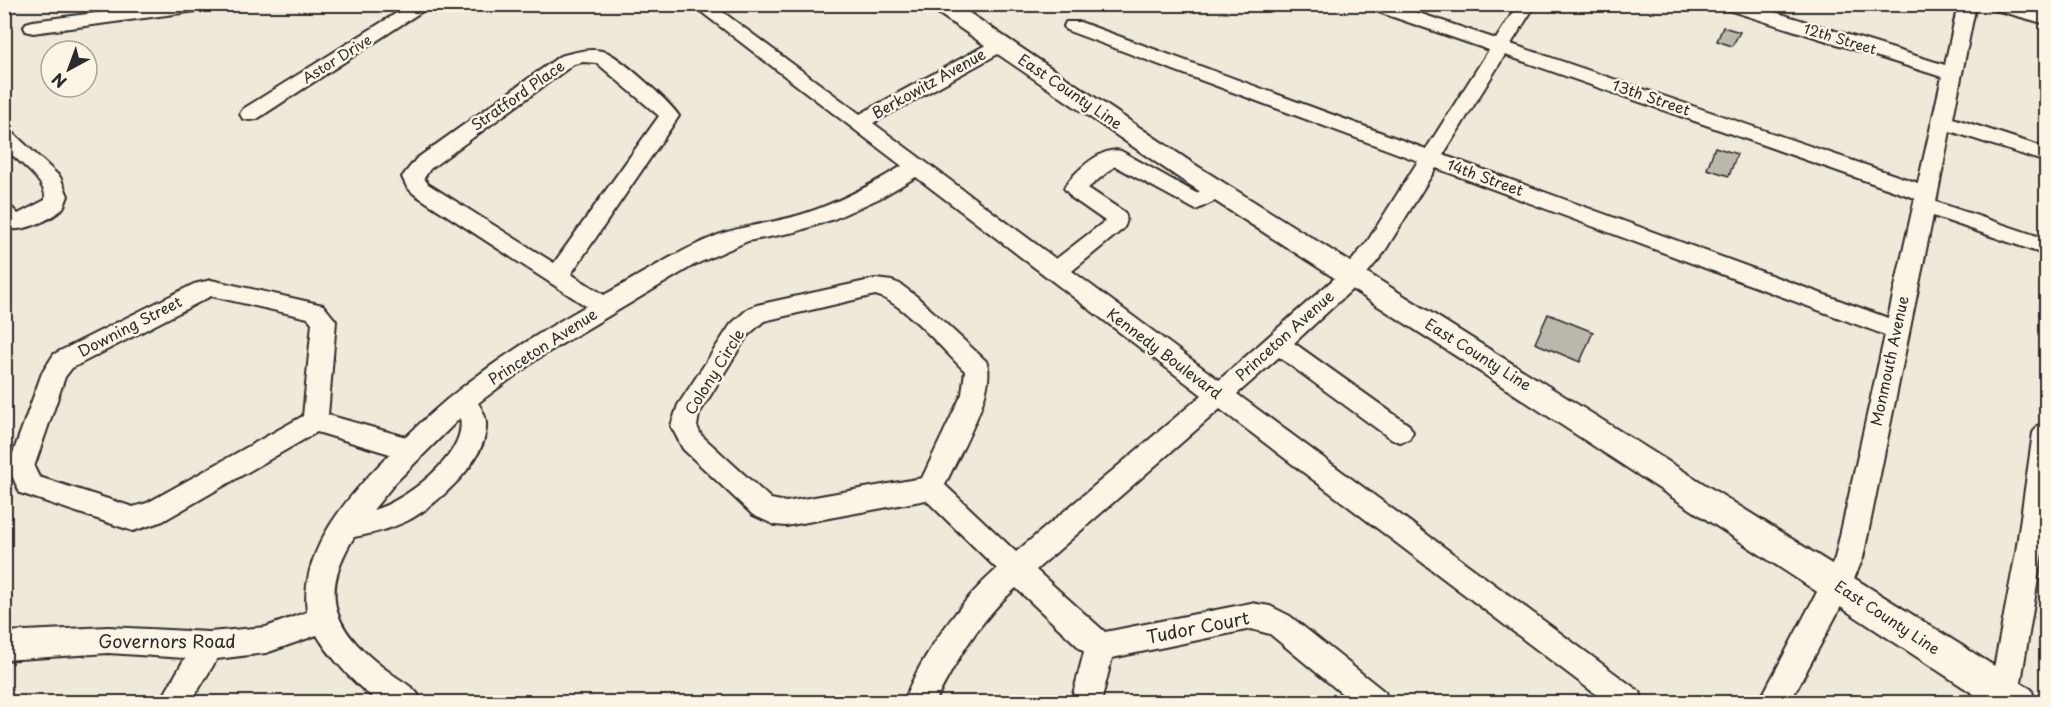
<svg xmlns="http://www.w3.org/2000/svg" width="2051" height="707" font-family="'Playpen Sans',sans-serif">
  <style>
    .building { fill: #bcb7ac; stroke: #2b2b2b; stroke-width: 1.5 }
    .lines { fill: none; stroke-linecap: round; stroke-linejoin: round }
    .minor-casing { stroke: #2b2b2b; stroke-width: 4 }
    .major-casing { stroke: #2b2b2b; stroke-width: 4 }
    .minor { fill: #fcf5e5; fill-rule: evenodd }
    .major { fill: #fcf5e5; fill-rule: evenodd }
    .labels { text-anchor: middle; stroke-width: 5; stroke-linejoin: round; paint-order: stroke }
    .far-street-label { font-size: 14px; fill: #2b2b2b; stroke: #fcf5e5 }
    .street-label { font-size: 15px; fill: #2b2b2b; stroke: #fcf5e5 }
    .near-street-label { font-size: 18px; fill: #2b2b2b; stroke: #fcf5e5 }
  </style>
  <rect width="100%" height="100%" fill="#efe9da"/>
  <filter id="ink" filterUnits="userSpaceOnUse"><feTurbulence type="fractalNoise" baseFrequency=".0167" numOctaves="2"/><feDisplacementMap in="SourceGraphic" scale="12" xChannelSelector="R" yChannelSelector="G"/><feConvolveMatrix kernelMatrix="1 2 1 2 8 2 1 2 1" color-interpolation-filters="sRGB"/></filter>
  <g filter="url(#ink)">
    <g class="building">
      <polygon points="1723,27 1740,32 1732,46 1717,41"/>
      <polygon points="1715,147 1737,154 1729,176 1707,169"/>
      <polygon points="1548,314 1593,332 1580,362 1535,343"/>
    </g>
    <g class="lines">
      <g class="minor-casing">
        <g id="minor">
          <polygon points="165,4 220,4 211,9 33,33 26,31 24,27 26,23 33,21"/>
          <polygon points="411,4 433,4 257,119 250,120 243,119 240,114 243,109"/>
          <path d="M691,4H712L860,114L993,41H1007L1009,45L1007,49L873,123L1056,259L1105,221L1072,198L1064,188C1074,172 1102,146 1121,151L1196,193L1217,184L1225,186L1228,191L1225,196L1196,210L1115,166L1088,188L1124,212C1128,218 1127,223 1123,229L1072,271L1219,380L1344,270L1367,242L1418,161L1066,30L1064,26L1066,22H1080L1426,149L1489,50L1367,8L1364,4H1392L1496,39L1518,4H1536L1511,44L1918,183L1942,77L1722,8L1719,4H1749L1945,65L1958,4H1976L1953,118L2046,148V162L1950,131L1936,202L2046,239V255L1933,216L1863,558L1847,595L1790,702H1759L1835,558L1885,335L1436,168L1383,254L1360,282L1294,343L1409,425L1413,432L1409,439L1400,442L1391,439L1279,357L1237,394L1640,692L1644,702H1606L1220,409L1036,570L1105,632L1251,603L1270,606L1290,616L1385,692L1389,702H1352L1270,634L1251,629L1112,658L1101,702H1071L1084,652L1016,588C980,619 956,661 935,702H904C918,659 962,599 997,569L926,500L786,526L775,525L753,515L683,449L671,426L678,405L731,324L749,308L757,305L875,279L892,281L900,284L916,296L986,361C999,387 957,458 945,485L1016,552L1202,395L916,177L880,198L834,219L795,232L748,241L694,265L540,357L478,403C482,409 486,416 486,424C488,460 436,506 407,521C390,529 372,534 354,537C315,600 338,635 392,674C404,683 417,688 422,702C410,702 394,705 383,702C364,697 327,653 317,635L266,653L217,659L191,702H160L185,658L108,653L4,660V632L108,627L209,632L266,627L307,612C299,550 349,495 390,454L317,432L163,521L133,531L20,493L8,467L42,373L54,354L194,284L211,280L323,305L336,321L328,415L406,437C459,384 521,343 586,306L414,194L407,187L402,177L416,159L560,56C575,52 591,47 606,52C620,57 671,103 679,116L571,274L604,295C642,274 678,251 718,235C746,225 775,223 803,214C838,203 871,185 902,166ZM1505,55L1915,198L1888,318L1443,155ZM583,62L597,63L659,116L554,263L428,184L424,178L430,169L574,64ZM875,295C901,300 944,351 965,371L962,394L922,478L786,502L771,499L701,435L697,426L699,414L747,336L764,321ZM211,296L308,318L312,323L303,416L147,503L133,507L39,477L34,467L65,377L72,368ZM460,418C468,454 404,502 373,510L395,483Z"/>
          <polygon points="1985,4 2015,4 2046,13 2046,24 1988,8"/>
          <path d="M4,129L11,131L60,177L68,196C66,200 65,206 62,209C51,220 18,235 4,227V206L12,208L18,214L45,200C49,183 17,160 4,148Z"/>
          <polygon points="2046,423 2046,530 2019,694 2015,702 1993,702 1989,694 2016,552 2033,433 2037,426"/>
        </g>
      </g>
      <g class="major-casing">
        <polygon id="major" points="929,4 956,4 1194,164 2031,689 2036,702 1986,702 1462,360 1176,176 932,9"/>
      </g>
      <use href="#minor" class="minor"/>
      <use href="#major" class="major"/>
    </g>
  </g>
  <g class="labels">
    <g class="far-street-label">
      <text transform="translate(1840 39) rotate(17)" y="5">12th Street</text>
      <text transform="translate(337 59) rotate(-32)" y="5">Astor Drive</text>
    </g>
    <g class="street-label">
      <text transform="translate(929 84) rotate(-29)" y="5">Berkowitz Avenue</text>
      <text transform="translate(1070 92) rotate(34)" y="5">East County Line</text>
      <text transform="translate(518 96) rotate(-35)" y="5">Stratford Place</text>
      <text transform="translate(1651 98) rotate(19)" y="5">13th Street</text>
      <text transform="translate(1485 178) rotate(20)" y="5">14th Street</text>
      <text transform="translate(130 327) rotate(-27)" y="5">Downing Street</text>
      <text transform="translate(1285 336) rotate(-42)" y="5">Princeton Avenue</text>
      <text transform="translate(543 347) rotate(-33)" y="5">Princeton Avenue</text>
      <text transform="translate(1164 354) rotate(37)" y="5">Kennedy Boulevard</text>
      <text transform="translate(1478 355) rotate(32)" y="5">East County Line</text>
      <text transform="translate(1890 361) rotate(-78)" y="5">Monmouth Avenue</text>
      <text transform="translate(715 372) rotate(-58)" y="5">Colony Circle</text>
      <text transform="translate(1887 618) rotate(33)" y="5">East County Line</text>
    </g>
    <g class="near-street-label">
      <text transform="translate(1198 628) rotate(-11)" y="6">Tudor Court</text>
      <text x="167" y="648">Governors Road</text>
    </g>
  </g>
  <rect width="2051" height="707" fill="none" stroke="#fcf5e5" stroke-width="24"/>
  <rect x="12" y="12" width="2027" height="683" fill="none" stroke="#2b2b2b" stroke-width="2" filter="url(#ink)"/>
  <g transform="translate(69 69) rotate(221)"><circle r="28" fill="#fcf5e5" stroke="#a8a49b" stroke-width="1.5"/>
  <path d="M0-4.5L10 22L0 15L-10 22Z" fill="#2b2b2b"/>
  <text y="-9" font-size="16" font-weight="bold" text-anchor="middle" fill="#2b2b2b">N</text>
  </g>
</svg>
